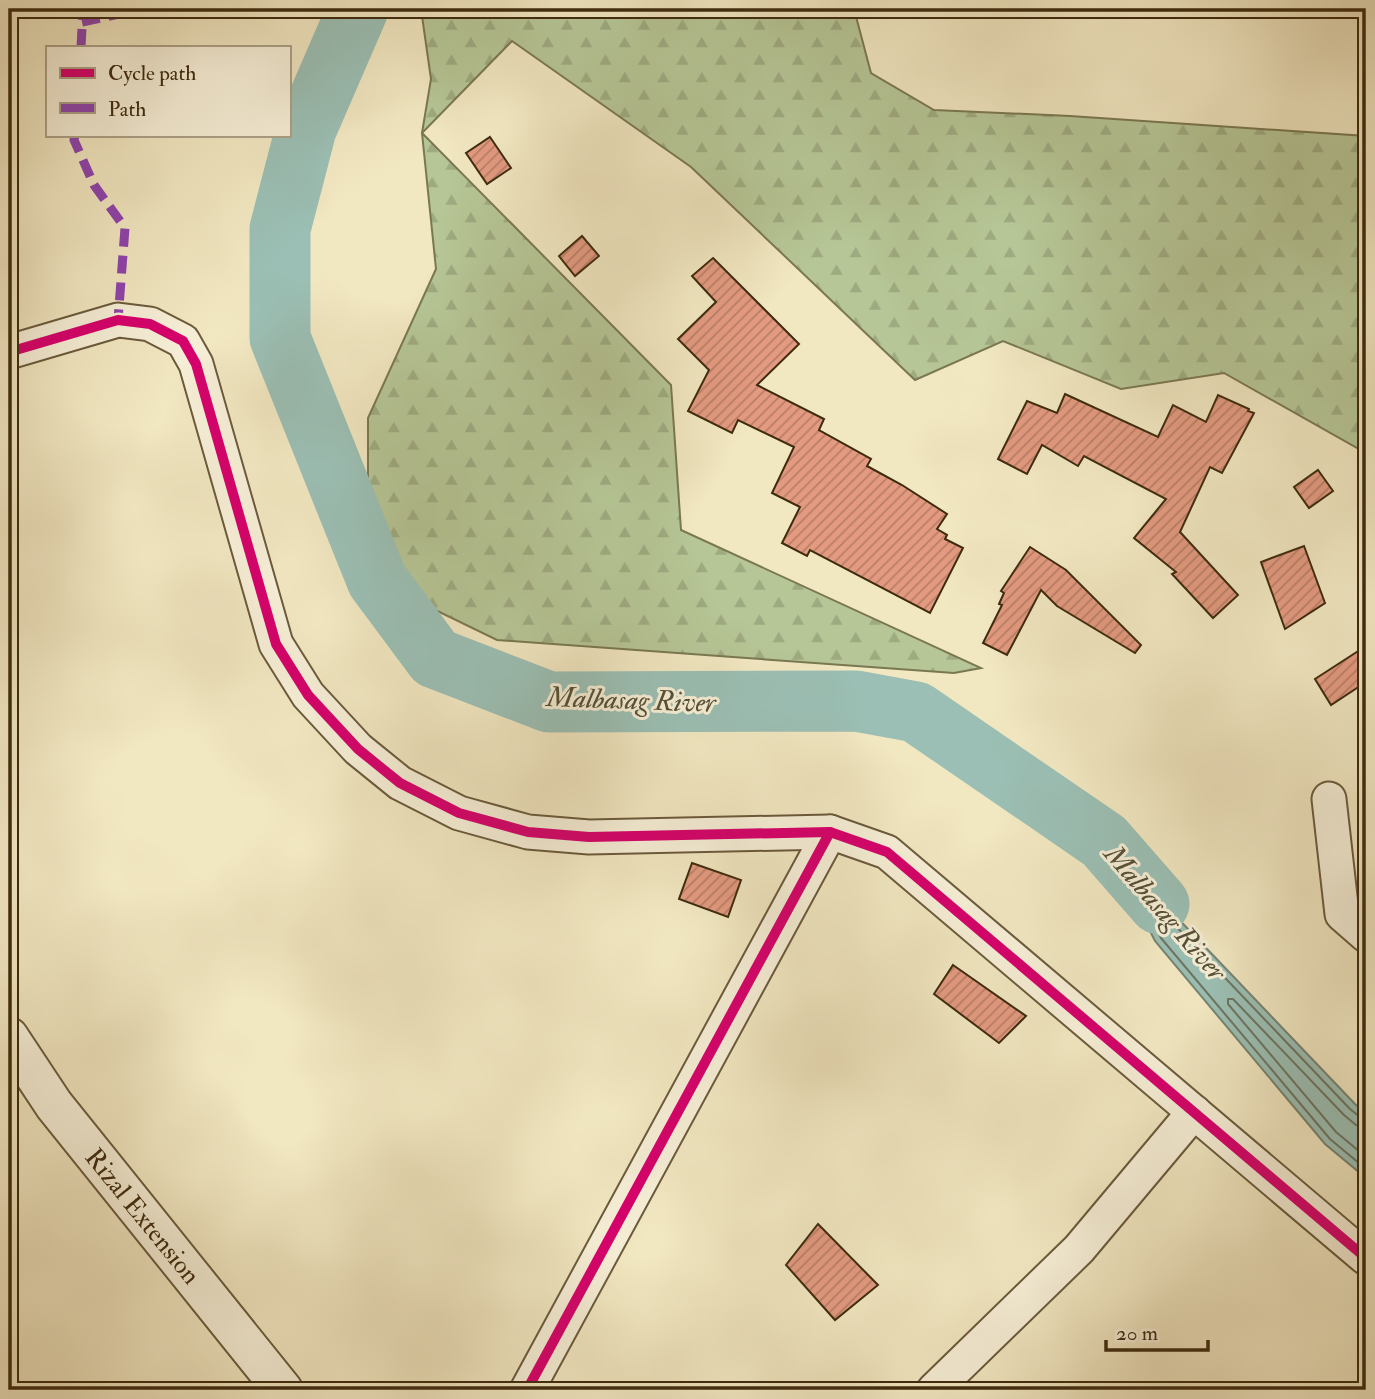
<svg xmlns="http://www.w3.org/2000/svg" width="1375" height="1399" font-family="'IM FELL Double Pica',serif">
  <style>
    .forest { fill: url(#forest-firs); stroke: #7a7852; stroke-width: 2 }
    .water { fill: #9bbfb4; stroke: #768472; stroke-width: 2 }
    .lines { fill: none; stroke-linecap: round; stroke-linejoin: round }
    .shore { stroke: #6c7561; stroke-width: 2 }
    .river { stroke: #9bbfb4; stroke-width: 61 }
    .building { fill: url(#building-hatch); stroke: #3e2b0e; stroke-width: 2 }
    .minor-casing { stroke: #6b5a3b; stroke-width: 37 }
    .tertiary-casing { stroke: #6b5a3b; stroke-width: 42 }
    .minor { stroke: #f6efd7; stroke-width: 33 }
    .tertiary { stroke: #f6efd7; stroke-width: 38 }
    .quiet { stroke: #8e44ad; stroke-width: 9; stroke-dasharray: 18 9; stroke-linecap: butt }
    .cycleway-casing { stroke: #f6efd7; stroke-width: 15 }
    .cycleway { stroke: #d6006c; stroke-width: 10 }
    .labels { text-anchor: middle; stroke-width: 6; stroke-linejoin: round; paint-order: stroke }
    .street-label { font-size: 26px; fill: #3e2b0e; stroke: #f6efd7 }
    .water-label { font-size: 28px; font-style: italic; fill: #555038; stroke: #f6efd7 }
  </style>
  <defs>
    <pattern id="forest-firs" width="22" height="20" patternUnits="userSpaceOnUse" patternTransform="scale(1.75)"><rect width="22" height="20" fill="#b6c696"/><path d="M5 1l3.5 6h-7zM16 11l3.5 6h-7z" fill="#9eaa80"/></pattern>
    <pattern id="building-hatch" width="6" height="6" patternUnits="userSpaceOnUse" patternTransform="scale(1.75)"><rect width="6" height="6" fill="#e39a80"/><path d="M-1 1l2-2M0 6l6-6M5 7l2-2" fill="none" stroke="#b97e67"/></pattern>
  </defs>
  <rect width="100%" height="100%" fill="#f1e7c1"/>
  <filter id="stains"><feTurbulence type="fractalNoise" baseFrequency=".00286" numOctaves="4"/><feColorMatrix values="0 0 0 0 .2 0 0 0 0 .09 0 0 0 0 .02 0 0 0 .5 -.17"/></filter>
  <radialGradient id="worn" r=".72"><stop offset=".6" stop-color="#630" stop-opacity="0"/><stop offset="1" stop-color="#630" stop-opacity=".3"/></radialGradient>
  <polygon class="forest" points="421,9 854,9 871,73 934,110 1070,116 1366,136 1366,453 1224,373 1121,389 1003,341 915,380 691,167 512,41 422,133 671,385 681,530 981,668 954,673 497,640 429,607 381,537 368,496 368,418 436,269 422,133 431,79"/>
  <polygon class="water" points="1104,841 1355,1104 1366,1113 1366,1178 1325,1144 1155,941"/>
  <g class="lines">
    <g class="shore">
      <polyline points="1366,1118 1360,1117 1350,1109 1148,897 1143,897 1142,900 1161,938 1330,1139 1366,1169"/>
      <polyline points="1366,1127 1356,1125 1344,1115 1233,999 1228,999 1228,1004 1336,1132 1366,1157"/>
    </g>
    <polyline class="river" points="358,9 306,129 280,229 280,338 377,580 435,658 549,702 856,701 916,712 1104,841 1159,904"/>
  </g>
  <g class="building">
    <polygon points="490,137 511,168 487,184 466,153"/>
    <polygon points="582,236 599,256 575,276 559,256"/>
    <polygon points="713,258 799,344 757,385 824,419 819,430 871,459 867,466 902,485 947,514 937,529 947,535 945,539 963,548 930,613 810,550 807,556 782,543 800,507 772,493 794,447 738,420 732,433 688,411 709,370 678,339 716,302 692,276"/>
    <polygon points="1065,394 1158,437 1173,405 1206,422 1218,395 1249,409 1248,411 1254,413 1222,473 1210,467 1180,532 1238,595 1213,618 1172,574 1176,572 1134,538 1166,499 1084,456 1078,466 1042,445 1027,474 998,459 1027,401 1057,413"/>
    <polygon points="1318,470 1333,491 1309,508 1294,487"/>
    <polygon points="1304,546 1325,603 1285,629 1261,562"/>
    <polygon points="1030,547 1066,570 1141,645 1135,653 1057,606 1041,590 1007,655 983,643 1002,605 999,604 1004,593 1001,591"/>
    <polygon points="1366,646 1366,682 1331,705 1315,679"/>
    <polygon points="692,863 741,880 728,917 679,899"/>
    <polygon points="953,965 1026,1016 999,1043 934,994"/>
    <polygon points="818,1224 878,1285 835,1320 786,1265"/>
  </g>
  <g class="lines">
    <g class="minor-casing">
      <g id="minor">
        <polyline points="9,352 118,320 150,324 183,341 196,364 276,644 308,695 358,749 400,783 459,813 528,832 589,837 830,832 887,852 1366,1258"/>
        <polyline points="1329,799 1342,914 1366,935"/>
        <polyline points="527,1390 830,832"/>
        <polyline points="934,1390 1079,1249 1194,1112"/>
      </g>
    </g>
    <g class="tertiary-casing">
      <polyline id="tertiary" points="9,1037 54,1105 283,1390"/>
    </g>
    <use href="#minor" class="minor"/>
    <use href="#tertiary" class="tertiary"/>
    <g class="quiet">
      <polyline points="82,22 143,9"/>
      <polyline points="81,47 83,9"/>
      <polyline points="75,135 74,140 94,185 125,228 118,320"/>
    </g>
    <g class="cycleway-casing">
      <g id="cycleway">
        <polyline points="9,352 118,320 150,324 183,341 196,364 276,644 308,695 358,749 400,783 459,813 528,832 589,837 830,832 887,852 1366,1258"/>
        <polyline points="527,1390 830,832"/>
      </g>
    </g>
    <use href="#cycleway" class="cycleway"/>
  </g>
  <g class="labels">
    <g class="street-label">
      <text transform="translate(143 1216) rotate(51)" y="9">Rizal Extension</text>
    </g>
    <g class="water-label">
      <text transform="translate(631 699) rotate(2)" y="10">Malbasag River</text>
      <text transform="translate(1166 912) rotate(49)" y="10">Malbasag River</text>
    </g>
  </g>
  <rect width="1375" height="1399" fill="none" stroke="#f1e7c1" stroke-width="35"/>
  <rect x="10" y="10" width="1354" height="1378" fill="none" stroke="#3e2b0e" stroke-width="3.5"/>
  <rect x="18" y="18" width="1340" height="1364" fill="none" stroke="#3e2b0e" stroke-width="2"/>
  <rect x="46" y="46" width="245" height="91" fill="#f6efd7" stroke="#aca187" stroke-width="2"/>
  <rect x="60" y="68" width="35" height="10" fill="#d6006c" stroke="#aca187" stroke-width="2"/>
  <text x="108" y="80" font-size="21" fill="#3e2b0e">Cycle path</text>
  <rect x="60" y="103" width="35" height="10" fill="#8e44ad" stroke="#aca187" stroke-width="2"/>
  <text x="108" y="116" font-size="21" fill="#3e2b0e">Path</text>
  <path d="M1106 1340v10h102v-10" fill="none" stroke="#3e2b0e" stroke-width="3.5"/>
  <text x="1116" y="1340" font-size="21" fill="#3e2b0e" stroke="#f6efd7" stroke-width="5" paint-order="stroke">20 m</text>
  <rect width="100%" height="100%" filter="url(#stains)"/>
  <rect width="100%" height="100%" fill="url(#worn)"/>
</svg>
